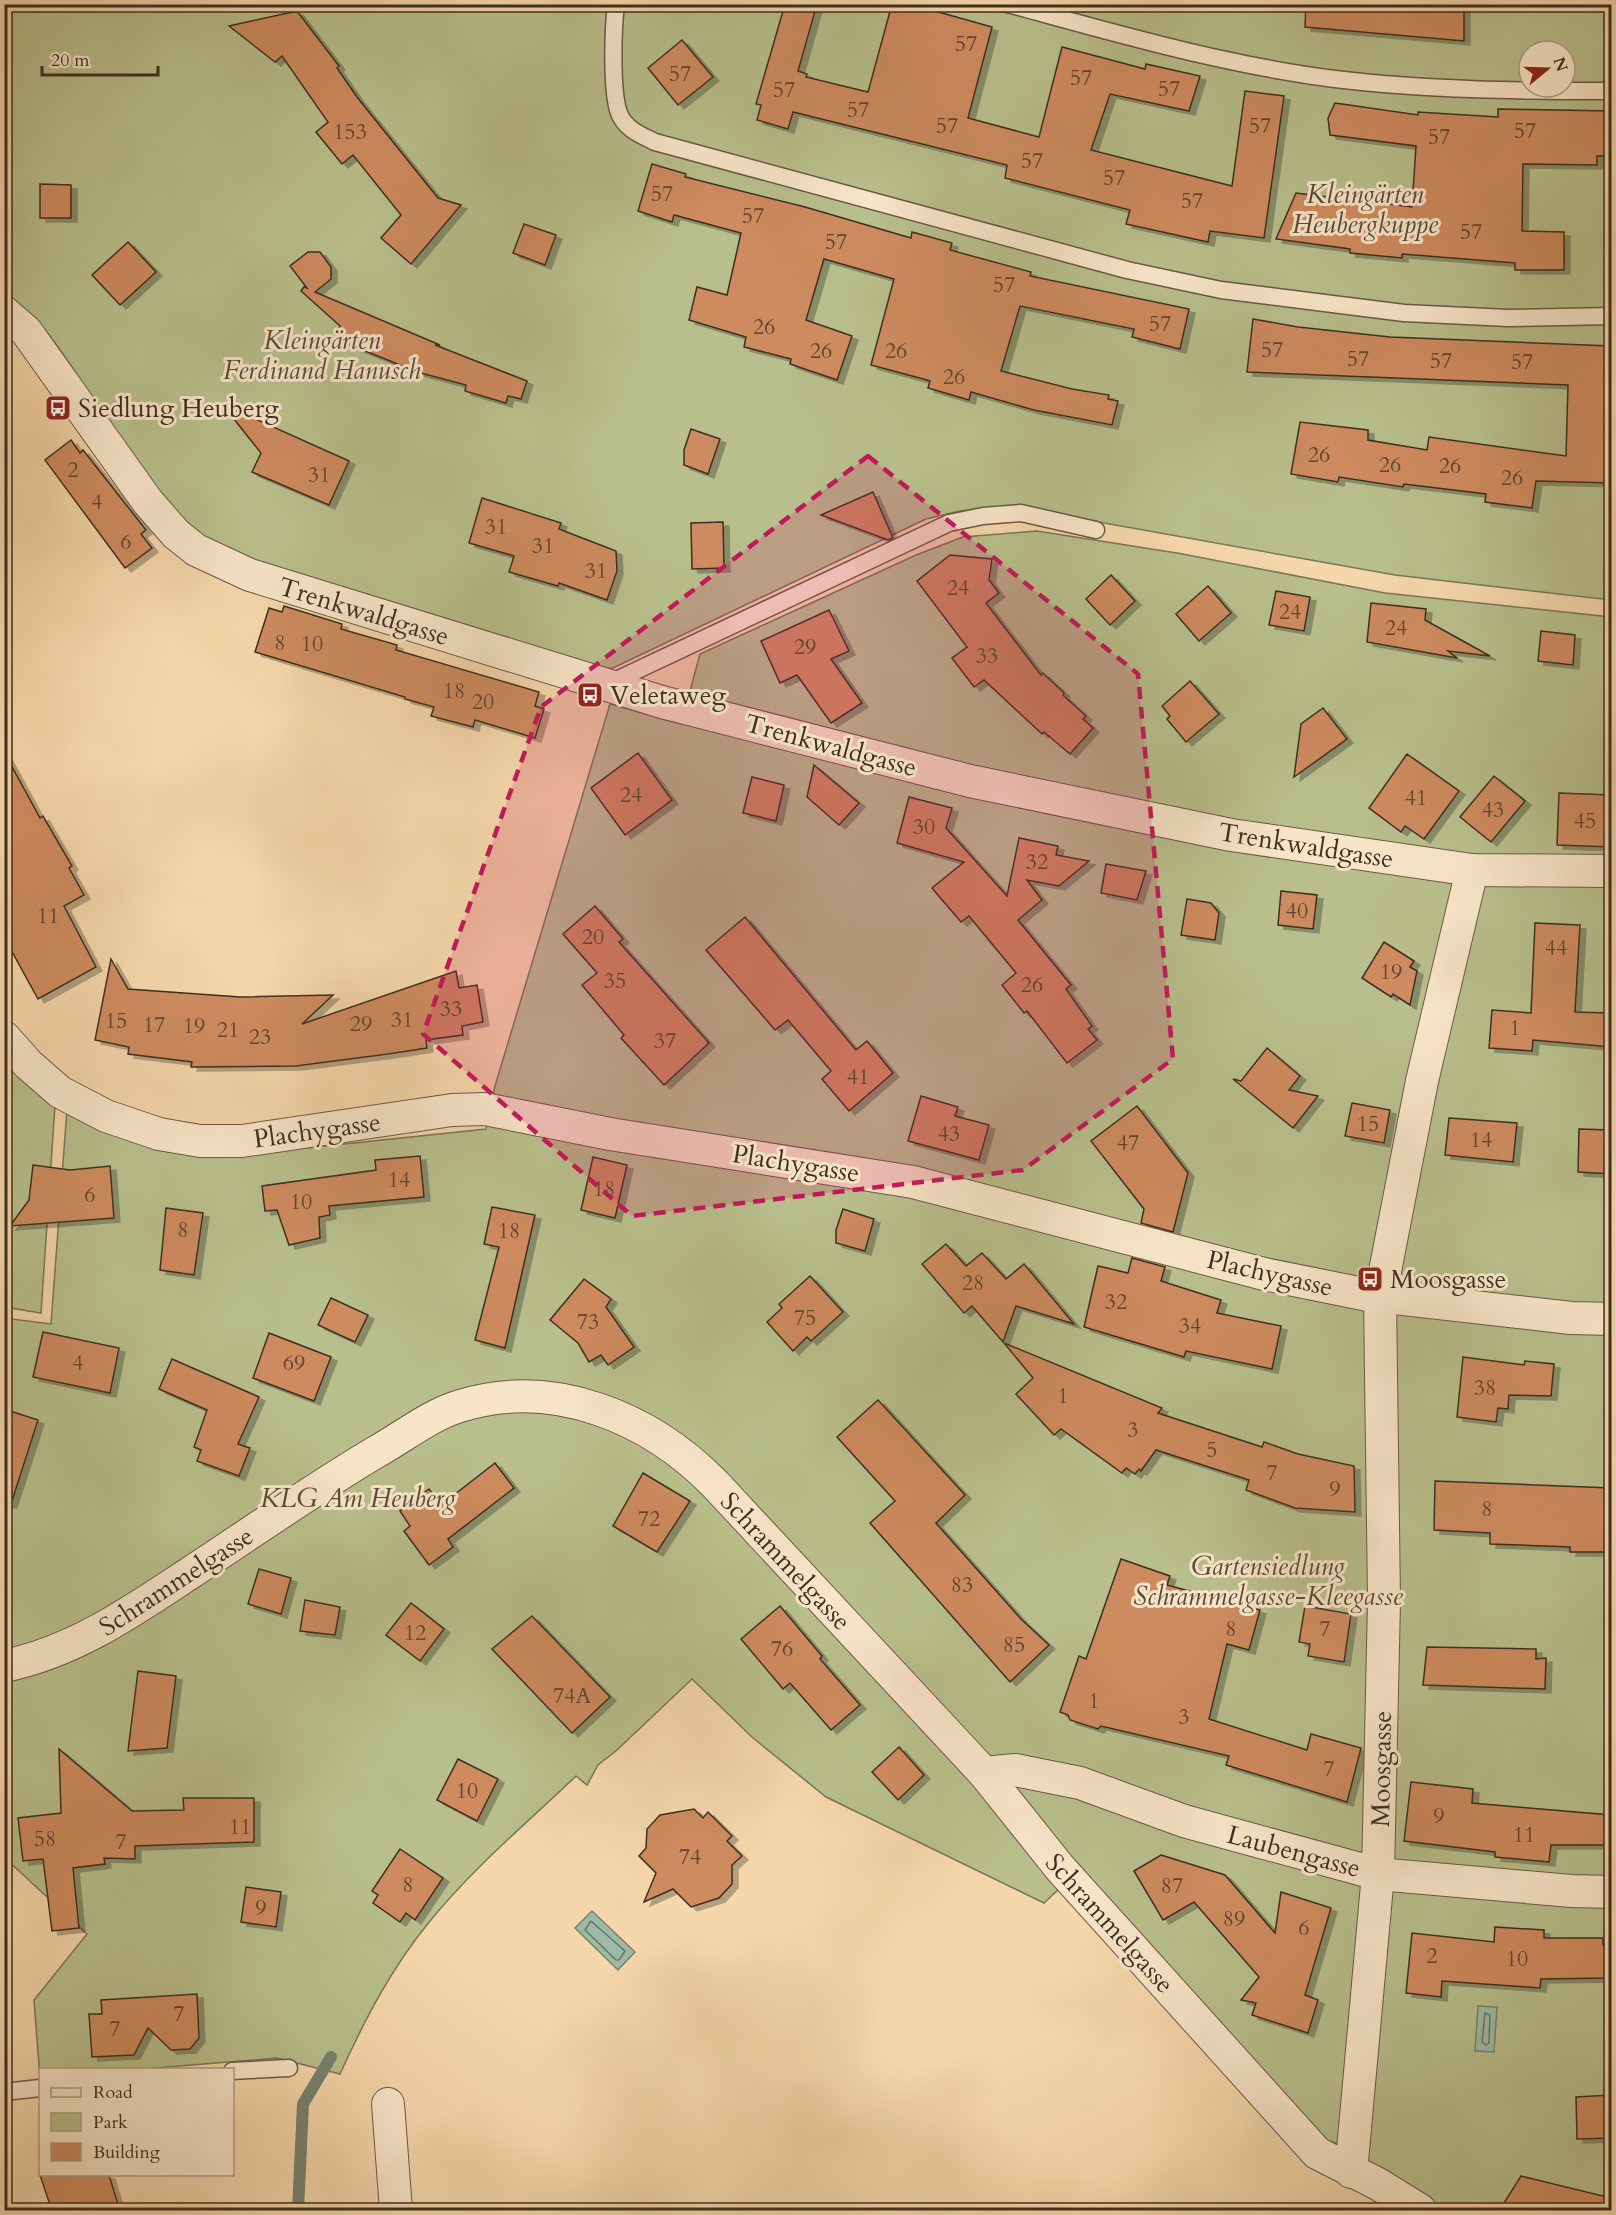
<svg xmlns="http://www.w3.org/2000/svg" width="1616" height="2215" font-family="Cardo,serif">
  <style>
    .green { fill: #b8bf8c; stroke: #7b7656; stroke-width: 1.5; fill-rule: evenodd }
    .water { fill: #9dbaa6; stroke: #778271; stroke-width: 1.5 }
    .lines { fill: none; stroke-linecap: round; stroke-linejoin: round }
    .shore { stroke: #6e7464; stroke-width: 1.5 }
    .stream { stroke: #778271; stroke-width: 12 }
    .building { fill: #ce8b5e; stroke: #3e2e21; stroke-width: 1.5; filter: url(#shadow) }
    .service-casing { stroke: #6c5844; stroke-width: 19 }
    .minor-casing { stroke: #6c5844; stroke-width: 34 }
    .service { stroke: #f8e5c8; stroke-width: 16 }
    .minor { stroke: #f8e5c8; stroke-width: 32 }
    .marked { fill: #c2185b; fill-opacity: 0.2; stroke: #c2185b; stroke-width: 4.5; stroke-dasharray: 12 8; stroke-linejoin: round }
    .labels { text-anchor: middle; stroke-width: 6; stroke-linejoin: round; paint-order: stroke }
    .number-label { font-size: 22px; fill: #624530 }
    .park-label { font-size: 26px; font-style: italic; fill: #564b36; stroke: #f8e5c8 }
    .poi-label { font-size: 26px; fill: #3e2e21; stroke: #f8e5c8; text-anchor: start }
    .street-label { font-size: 26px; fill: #3e2e21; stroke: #f8e5c8 }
  </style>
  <defs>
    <filter id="shadow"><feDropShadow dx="6" dy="4" stdDeviation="0" flood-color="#0004"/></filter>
  </defs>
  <rect width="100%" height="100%" fill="#f5d7ab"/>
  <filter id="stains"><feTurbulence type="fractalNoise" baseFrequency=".00333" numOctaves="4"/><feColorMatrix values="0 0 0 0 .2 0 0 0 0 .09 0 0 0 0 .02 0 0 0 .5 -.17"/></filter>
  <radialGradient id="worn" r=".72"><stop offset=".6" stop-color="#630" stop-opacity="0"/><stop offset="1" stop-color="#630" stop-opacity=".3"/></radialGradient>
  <g class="green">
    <path d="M4,5H1611V600L1395,575L1009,506L960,511L926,519L613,668L597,669L258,562C231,552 203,541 181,522C123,472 90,380 38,322C29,312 15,305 5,298ZM1529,51H1565V87H1529Z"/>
    <path d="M1037,531L1177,553L1385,593L1611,617V2210H1444L1336,2143L1321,2139L1060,1888L1044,1903L826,1797L753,1738L692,1679L617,1750L598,1765L587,1785L576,1776C527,1823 473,1868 430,1921C392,1967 365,2019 340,2074L277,2058L143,2069L40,2070V2078L34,2000L87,1934L5,1858L4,1318L51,1324L67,1109L164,1149L222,1157L486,1129L495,1086L610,704L681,724L700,654L916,555L963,537Z"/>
    <polygon points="4,1059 55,1105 41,1313 5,1307"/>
  </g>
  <g class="water">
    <polygon points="592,1911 635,1952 618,1970 575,1928"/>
    <polygon points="1478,2006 1497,2007 1494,2052 1475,2051"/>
  </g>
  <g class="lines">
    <g class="shore">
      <polygon points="591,1921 625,1951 619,1960 616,1960 585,1930"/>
      <polygon points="1485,2013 1490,2015 1489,2043 1486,2045 1482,2042"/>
    </g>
    <polyline class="stream" points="298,2210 303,2104 331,2057"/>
  </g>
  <g class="building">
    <polygon points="785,4 817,4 798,71 807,74 806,77 868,92 892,4 910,4 992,27 968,118 1039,137 1062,47 1145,69 1146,64 1200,76 1189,111 1110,94 1091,150 1232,186 1245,91 1284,96 1264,238 1210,231 1208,242 1126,224 1130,210 1005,178 1007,165 793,112 788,129 757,120 761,105 756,104"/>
    <polygon points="1306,4 1464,4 1464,41 1305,27"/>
    <polygon points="297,11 339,66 337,68 357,97 438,198 461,205 411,264 381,238 401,215 353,155 342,164 316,132 328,122 282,56 275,62 229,26"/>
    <polygon points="682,40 713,77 678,105 648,68"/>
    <polygon points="1335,103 1418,115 1418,112 1498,117 1498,109 1611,111 1611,156 1597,156 1597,165 1523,164 1522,231 1564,232 1564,270 1515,270 1515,263 1402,254 1402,258 1350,253 1350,249 1276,239 1296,193 1412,207 1416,146 1330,135 1328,118"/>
    <polygon points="652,164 686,174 685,177 805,207 911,238 912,232 952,243 950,250 1031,272 1030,276 1189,309 1180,349 1132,337 1134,329 1020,306 1001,371 1072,389 1109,395 1108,399 1118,401 1112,425 1034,410 971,392 969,400 928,388 930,381 927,380 871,365 894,279 824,259 806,320 852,336 837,380 790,364 791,359 744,347 746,337 689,320 697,287 727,295 741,233 674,215 672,222 638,211"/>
    <polygon points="40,184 71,185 71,218 40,218"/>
    <polygon points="524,224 556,235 545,265 513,253"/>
    <polygon points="128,242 156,272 120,305 92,275"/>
    <polygon points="308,252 320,252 331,267 331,279 315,292 440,345 435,345 527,381 521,399 508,396 506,403 465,391 466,385 417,372 336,339 340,326 301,291 304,287 307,288 290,266"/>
    <polygon points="1253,319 1298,327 1390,337 1611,346 1611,483 1536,481 1532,508 1485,502 1486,494 1404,484 1403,487 1339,477 1338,482 1291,474 1300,422 1368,430 1368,440 1427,450 1429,437 1566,456 1568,385 1247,372"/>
    <polygon points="222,404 349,461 329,505 252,472 261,453"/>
    <polygon points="691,429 720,439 708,474 684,465 684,450"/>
    <polygon points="71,440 80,453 83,450 146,530 141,534 152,548 125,568 45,460"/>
    <polygon points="873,492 893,538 888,540 821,515"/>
    <polygon points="482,498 561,523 559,529 616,551 617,571 607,600 559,583 558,586 509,572 514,556 469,543"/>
    <polygon points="723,522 724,568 692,569 691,523"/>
    <polygon points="950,555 992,559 989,580 999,593 986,603 1041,675 1043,673 1064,693 1063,695 1086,716 1083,719 1093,728 1070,754 1044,732 1042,734 984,680 974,687 952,658 967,647 917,581"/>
    <polygon points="1111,575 1135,601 1110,625 1086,599"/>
    <polygon points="1208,586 1231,613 1199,641 1176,614"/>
    <polygon points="1276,591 1310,597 1304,631 1269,625"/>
    <polygon points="1371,603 1426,609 1425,620 1490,656 1448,651 1457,658 1367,642"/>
    <polygon points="284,606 342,624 341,629 397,645 396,650 539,692 535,706 544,709 535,738 475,720 473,727 431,716 434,707 405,699 405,697 255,652 269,608 282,612"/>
    <polygon points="829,610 849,651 831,659 862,703 831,723 797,675 780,683 761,641"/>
    <polygon points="1541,631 1575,635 1573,665 1538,661"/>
    <polygon points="1190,681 1219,714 1186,742 1167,719 1170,716 1162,706"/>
    <polygon points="1323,708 1347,739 1294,777 1301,724"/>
    <polygon points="4,752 40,818 43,816 72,866 69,868 84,895 64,906 96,967 38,999 4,937"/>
    <polygon points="638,753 672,800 625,835 591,788"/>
    <polygon points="1407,754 1459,791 1424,839 1405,826 1401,832 1369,808"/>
    <polygon points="814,765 859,803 839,825 807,797"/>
    <polygon points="1494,776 1525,801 1491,842 1460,817"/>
    <polygon points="752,777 784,785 776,821 743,813"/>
    <polygon points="1559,793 1611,795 1611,847 1557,845"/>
    <polygon points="909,797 952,808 946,828 1007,896 1019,838 1058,846 1056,855 1089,861 1059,886 1027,880 1042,900 1018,920 1071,985 1066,989 1092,1026 1088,1029 1097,1040 1067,1063 1027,1011 1024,1013 1002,985 1016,973 969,916 961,922 932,888 964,862 897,843"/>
    <polygon points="1106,864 1146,871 1137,900 1101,893"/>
    <polygon points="1281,891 1317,895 1313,929 1278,925"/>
    <polygon points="1187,899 1211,903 1219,913 1215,940 1181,935"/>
    <polygon points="595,906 623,939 619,942 709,1043 664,1085 621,1038 624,1035 582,985 597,973 563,934"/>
    <polygon points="745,917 856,1050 867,1041 893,1073 849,1111 822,1079 831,1071 788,1020 775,1030 706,950"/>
    <polygon points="1535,923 1580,925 1575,1012 1611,1013 1611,1047 1533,1040 1532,1051 1489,1048 1492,1010 1531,1013"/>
    <polygon points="1384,942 1414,961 1410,967 1417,971 1410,1005 1393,994 1391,997 1362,978"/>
    <polygon points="111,959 128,989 240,997 333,995 302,1024 456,971 459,988 477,985 483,1022 462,1026 463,1035 426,1040 427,1048 388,1054 296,1066 191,1067 192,1062 128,1054 129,1047 95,1040"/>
    <polygon points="1267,1048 1300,1076 1289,1090 1318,1096 1293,1128 1233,1079 1241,1081"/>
    <polygon points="921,1096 958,1107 955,1116 989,1125 979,1160 908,1141"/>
    <polygon points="1352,1103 1390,1110 1384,1143 1345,1136"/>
    <polygon points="1137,1106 1188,1173 1173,1232 1141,1223 1144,1209 1091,1141"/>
    <polygon points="1449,1118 1517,1123 1513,1162 1445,1155"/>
    <polygon points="1579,1129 1611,1130 1611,1174 1578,1172"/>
    <polygon points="420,1156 424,1197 329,1206 330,1215 319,1217 320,1238 289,1245 277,1210 265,1211 262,1186 376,1170 375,1160"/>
    <polygon points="593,1157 627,1165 615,1218 581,1210"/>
    <polygon points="33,1165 70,1170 110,1166 114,1218 10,1226 29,1200"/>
    <polygon points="492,1207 535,1215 505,1348 475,1340 499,1247 484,1244"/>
    <polygon points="166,1208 203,1213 194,1275 160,1270"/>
    <polygon points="843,1209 874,1219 865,1251 836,1243 836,1230"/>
    <polygon points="946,1244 966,1266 982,1253 1006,1279 1024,1264 1074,1324 1016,1306 1003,1342 972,1306 964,1313 922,1264"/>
    <polygon points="1132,1258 1165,1267 1161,1281 1221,1300 1217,1313 1281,1326 1272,1369 1186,1351 1184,1357 1084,1327 1098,1266 1128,1273"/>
    <polygon points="810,1276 843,1312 811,1341 807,1337 793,1351 767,1322 782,1308 779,1304"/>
    <polygon points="584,1279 611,1299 606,1307 634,1347 608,1365 601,1355 589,1362 578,1343 550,1320"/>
    <polygon points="331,1298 368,1315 355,1342 318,1325"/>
    <polygon points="43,1332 119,1348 110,1393 33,1377"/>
    <polygon points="269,1333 331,1357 314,1401 253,1378"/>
    <polygon points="1004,1343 1162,1408 1158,1413 1262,1447 1264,1442 1298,1454 1354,1466 1355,1512 1295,1508 1246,1490 1249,1480 1156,1450 1141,1471 1139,1469 1135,1474 1126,1468 1122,1473 1061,1429 1054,1435 1016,1394 1033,1378"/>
    <polygon points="1463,1357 1524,1365 1525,1361 1554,1364 1551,1396 1509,1395 1508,1409 1498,1408 1496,1422 1457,1417"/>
    <polygon points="172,1359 259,1397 238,1444 250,1448 239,1476 197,1461 201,1450 194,1447 207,1410 159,1389"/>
    <polygon points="878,1400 965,1495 936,1523 1021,1619 1049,1645 1010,1682 870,1523 895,1501 837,1437"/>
    <polygon points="4,1409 38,1420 11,1504 4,1503"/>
    <polygon points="495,1463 514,1488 448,1539 453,1547 429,1565 404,1531 410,1526 400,1511 429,1489 441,1505"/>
    <polygon points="643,1473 690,1501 657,1552 613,1526"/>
    <polygon points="1435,1481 1611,1488 1611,1552 1570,1552 1570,1547 1490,1544 1490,1533 1434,1530"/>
    <polygon points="1121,1559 1170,1576 1167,1585 1260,1610 1249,1650 1227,1644 1209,1719 1307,1750 1311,1734 1361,1748 1347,1802 1226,1765 1229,1756 1101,1726 1098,1729 1070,1720 1068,1715 1060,1712 1079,1656 1086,1659"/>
    <polygon points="259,1569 291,1578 281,1614 248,1604"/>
    <polygon points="305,1600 340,1607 335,1635 300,1631"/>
    <polygon points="411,1603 444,1629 420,1661 386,1635"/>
    <polygon points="780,1606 822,1656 820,1659 860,1705 831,1730 790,1683 783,1689 741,1639"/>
    <polygon points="1305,1606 1351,1614 1344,1662 1308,1656 1310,1644 1299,1642"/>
    <polygon points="532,1616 610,1697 572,1733 492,1649"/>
    <polygon points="1427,1647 1536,1649 1536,1659 1546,1658 1545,1689 1423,1685"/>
    <polygon points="138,1671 176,1676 167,1748 128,1751"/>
    <polygon points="899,1747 924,1775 898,1800 872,1772"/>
    <polygon points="59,1749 132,1811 184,1810 183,1798 254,1798 254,1842 135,1846 135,1859 104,1858 105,1864 73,1868 79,1928 52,1931 43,1859 23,1861 18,1818 61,1813"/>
    <polygon points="458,1759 498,1779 477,1821 437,1800"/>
    <polygon points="1411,1782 1473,1789 1472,1803 1611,1815 1611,1845 1551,1845 1549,1862 1495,1857 1495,1852 1404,1841"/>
    <polygon points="694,1809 703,1818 708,1812 732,1836 727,1841 742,1856 732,1865 732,1884 719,1898 691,1907 673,1889 644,1902 656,1873 639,1856 646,1848 647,1829 660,1815"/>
    <polygon points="400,1849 443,1878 415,1920 406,1913 400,1922 373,1903 378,1895 372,1891"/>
    <polygon points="1161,1855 1225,1875 1275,1933 1281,1892 1331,1908 1305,1995 1318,2000 1308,2033 1252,2015 1256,2003 1241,2000 1259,1977 1194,1902 1163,1920 1134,1871"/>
    <polygon points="246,1887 281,1892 276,1927 241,1922"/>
    <polygon points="1495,1927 1544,1930 1544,1938 1603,1938 1603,1945 1611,1945 1611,1978 1541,1979 1540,1988 1442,1981 1441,1997 1406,1993 1412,1933 1494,1942"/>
    <polygon points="197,1994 199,2038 190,2049 171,2050 148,2028 134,2055 92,2057 89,2014 102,2014 101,2000"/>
    <polygon points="1611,2095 1611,2138 1577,2139 1576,2097"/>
    <polygon points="40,2175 109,2175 120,2211 52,2211"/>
    <polygon points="1521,2176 1611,2198 1611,2211 1499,2211"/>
  </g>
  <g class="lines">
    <g class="service-casing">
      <g id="service">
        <path d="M616,4C613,29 611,91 619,113C625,129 641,135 655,142L1127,270L1221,290L1404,313L1508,318L1612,316"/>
        <path d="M1008,4C1115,33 1224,65 1335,79C1427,90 1519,91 1612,91"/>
        <polyline points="608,684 949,523 983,516 1021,513 1096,530"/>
        <polyline points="232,2071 289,2068"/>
        <polyline points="4,2092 40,2088"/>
      </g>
    </g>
    <g class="minor-casing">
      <g id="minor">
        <polyline points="4,312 26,331 148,502 176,534 196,550 250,575 662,702 970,781 1231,835 1472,870 1612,871"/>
        <polyline points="4,1037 28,1064 60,1092 106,1116 159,1134 200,1141 242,1141 452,1110 485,1109 610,1134 913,1182 1264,1274 1368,1295 1571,1318 1612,1319"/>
        <path d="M4,1666C74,1652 131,1612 190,1573C251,1533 312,1490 376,1452C403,1437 430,1415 460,1406C553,1377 649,1417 715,1484L984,1773L1060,1868L1317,2153L1378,2184L1420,2210"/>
        <polyline points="984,1773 1015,1770 1080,1783 1184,1821 1378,1874 1571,1891 1612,1892"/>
        <polyline points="388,2104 396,2210"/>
        <polyline points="1351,2172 1378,1874 1384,1601 1380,1297 1422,1081 1472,870"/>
      </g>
    </g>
    <use href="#service" class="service"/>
    <use href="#minor" class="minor"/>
  </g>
  <path class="marked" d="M868,456L1138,674L1173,1059L1023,1170L632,1216L423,1034L541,707Z"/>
  <defs>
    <g id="bus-square" transform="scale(1.35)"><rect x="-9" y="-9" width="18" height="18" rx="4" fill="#8f2418" stroke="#f8e5c8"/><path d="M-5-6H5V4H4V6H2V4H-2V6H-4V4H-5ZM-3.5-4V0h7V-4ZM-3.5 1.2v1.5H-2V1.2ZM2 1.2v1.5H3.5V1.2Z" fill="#fff"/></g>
  </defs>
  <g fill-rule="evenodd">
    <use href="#bus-square" x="58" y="408"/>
    <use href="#bus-square" x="590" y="695"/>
    <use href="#bus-square" x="1370" y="1279"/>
  </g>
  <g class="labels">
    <g class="number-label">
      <text x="966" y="51">57</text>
      <text x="680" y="81">57</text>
      <text x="1081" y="85">57</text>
      <text x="1169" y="96">57</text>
      <text x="784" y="97">57</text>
      <text x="858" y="117">57</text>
      <text x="947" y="133">57</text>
      <text x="1260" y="133">57</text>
      <text x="1525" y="138">57</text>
      <text x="350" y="139">153</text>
      <text x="1439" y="144">57</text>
      <text x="1032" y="168">57</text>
      <text x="1114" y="185">57</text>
      <text x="662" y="201">57</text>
      <text x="1192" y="208">57</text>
      <text x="753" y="223">57</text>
      <text x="1471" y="239">57</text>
      <text x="836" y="249">57</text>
      <text x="1004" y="292">57</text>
      <text x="1160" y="331">57</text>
      <text x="764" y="334">26</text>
      <text x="1272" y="357">57</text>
      <text x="821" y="358">26</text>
      <text x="896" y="358">26</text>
      <text x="1358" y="366">57</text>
      <text x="1441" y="368">57</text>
      <text x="1522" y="369">57</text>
      <text x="954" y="384">26</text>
      <text x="1319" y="462">26</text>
      <text x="1390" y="472">26</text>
      <text x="1450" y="473">26</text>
      <text x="73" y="477">2</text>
      <text x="319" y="482">31</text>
      <text x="1512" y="485">26</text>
      <text x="97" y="509">4</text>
      <text x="496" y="534">31</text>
      <text x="126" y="549">6</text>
      <text x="543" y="553">31</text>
      <text x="596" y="578">31</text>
      <text x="958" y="595">24</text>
      <text x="1290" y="619">24</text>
      <text x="1396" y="635">24</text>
      <text x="280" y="650">8</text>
      <text x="312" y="651">10</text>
      <text x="805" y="654">29</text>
      <text x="987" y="663">33</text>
      <text x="454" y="698">18</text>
      <text x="483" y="709">20</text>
      <text x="631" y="802">24</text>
      <text x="1416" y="805">41</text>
      <text x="1493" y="817">43</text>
      <text x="1585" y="828">45</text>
      <text x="924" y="834">30</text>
      <text x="1037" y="869">32</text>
      <text x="1297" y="918">40</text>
      <text x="48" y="923">11</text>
      <text x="593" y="944">20</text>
      <text x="1556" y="955">44</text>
      <text x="1391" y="979">19</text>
      <text x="615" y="988">35</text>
      <text x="1032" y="992">26</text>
      <text x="451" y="1016">33</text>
      <text x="402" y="1027">31</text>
      <text x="116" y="1028">15</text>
      <text x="361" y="1031">29</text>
      <text x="154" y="1032">17</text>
      <text x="194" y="1033">19</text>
      <text x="1515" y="1035">1</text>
      <text x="228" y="1037">21</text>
      <text x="260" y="1044">23</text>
      <text x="665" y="1048">37</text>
      <text x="858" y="1084">41</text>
      <text x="1368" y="1131">15</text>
      <text x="949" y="1141">43</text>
      <text x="1481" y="1147">14</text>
      <text x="1128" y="1150">47</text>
      <text x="399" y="1187">14</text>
      <text x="604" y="1196">18</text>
      <text x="90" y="1202">6</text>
      <text x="301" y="1209">10</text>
      <text x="183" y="1237">8</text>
      <text x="509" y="1238">18</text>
      <text x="973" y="1290">28</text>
      <text x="1116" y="1309">32</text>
      <text x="805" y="1325">75</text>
      <text x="588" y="1329">73</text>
      <text x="1190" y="1333">34</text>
      <text x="78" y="1370">4</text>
      <text x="294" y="1370">69</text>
      <text x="1485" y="1395">38</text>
      <text x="1063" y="1403">1</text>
      <text x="1133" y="1437">3</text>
      <text x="1212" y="1457">5</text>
      <text x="1272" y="1480">7</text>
      <text x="1335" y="1496">9</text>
      <text x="1487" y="1516">8</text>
      <text x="649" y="1526">72</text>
      <text x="962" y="1592">83</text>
      <text x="1231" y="1636">8</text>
      <text x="1325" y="1636">7</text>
      <text x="415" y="1640">12</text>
      <text x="1014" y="1652">85</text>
      <text x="782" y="1656">76</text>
      <text x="572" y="1703">74A</text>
      <text x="1094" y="1708">1</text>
      <text x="1184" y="1724">3</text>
      <text x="1329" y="1776">7</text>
      <text x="467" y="1798">10</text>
      <text x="1439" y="1823">9</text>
      <text x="240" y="1834">11</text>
      <text x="1524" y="1842">11</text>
      <text x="45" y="1846">58</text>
      <text x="121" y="1849">7</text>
      <text x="690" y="1864">74</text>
      <text x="408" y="1892">8</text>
      <text x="1172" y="1893">87</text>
      <text x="261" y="1915">9</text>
      <text x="1234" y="1926">89</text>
      <text x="1304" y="1935">6</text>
      <text x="1432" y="1963">2</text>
      <text x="1517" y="1966">10</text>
      <text x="179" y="2021">7</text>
      <text x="115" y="2036">7</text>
    </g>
    <g class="park-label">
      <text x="1365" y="203">Kleingärten<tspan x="1365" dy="30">Heubergkuppe</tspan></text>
      <text x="322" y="349">Kleingärten<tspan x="322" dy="30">Ferdinand Hanusch</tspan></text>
      <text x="358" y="1507">KLG Am Heuberg</text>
      <text x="1268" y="1575">Gartensiedlung<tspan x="1268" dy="30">Schrammelgasse-Kleegasse</tspan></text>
    </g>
    <g class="poi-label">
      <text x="78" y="417">Siedlung Heuberg</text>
      <text x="610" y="704">Veletaweg</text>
      <text x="1390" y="1288">Moosgasse</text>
    </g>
    <g class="street-label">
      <text transform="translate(364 611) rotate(17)" y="9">Trenkwaldgasse</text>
      <text transform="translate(831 745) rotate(15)" y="9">Trenkwaldgasse</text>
      <text transform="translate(1306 845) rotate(9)" y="9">Trenkwaldgasse</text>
      <text transform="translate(317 1130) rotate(-8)" y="9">Plachygasse</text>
      <text transform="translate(796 1163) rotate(9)" y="9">Plachygasse</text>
      <text transform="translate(1270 1273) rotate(13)" y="9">Plachygasse</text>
      <text transform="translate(786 1561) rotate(47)" y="9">Schrammelgasse</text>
      <text transform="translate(176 1581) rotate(-33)" y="9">Schrammelgasse</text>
      <text transform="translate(1381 1769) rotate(-89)" y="9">Moosgasse</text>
      <text transform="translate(1294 1851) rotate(15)" y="9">Laubengasse</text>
      <text transform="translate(1110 1923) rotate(48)" y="9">Schrammelgasse</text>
    </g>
  </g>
  <rect width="1616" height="2215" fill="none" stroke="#f5d7ab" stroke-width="24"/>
  <rect x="6" y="6" width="1604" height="2203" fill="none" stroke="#3e2e21" stroke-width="3"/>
  <rect x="12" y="12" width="1592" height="2191" fill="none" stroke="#3e2e21" stroke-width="1.5"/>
  <rect x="39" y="2068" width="195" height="108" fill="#f8e5c8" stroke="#ae9c85" stroke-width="1.5"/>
  <rect x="51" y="2088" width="30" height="9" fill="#f8e5c8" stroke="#ae9c85" stroke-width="1.5"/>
  <text x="93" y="2098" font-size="18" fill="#3e2e21">Road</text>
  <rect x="51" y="2113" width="30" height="18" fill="#b8bf8c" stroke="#ae9c85" stroke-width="1.5"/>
  <text x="93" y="2128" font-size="18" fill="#3e2e21">Park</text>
  <rect x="51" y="2143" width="30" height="18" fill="#ce8b5e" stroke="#ae9c85" stroke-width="1.5"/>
  <text x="93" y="2158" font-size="18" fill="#3e2e21">Building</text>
  <g transform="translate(1547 69) rotate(71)"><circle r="28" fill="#f8e5c8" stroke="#ae9c85" stroke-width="1.5"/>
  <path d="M0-4.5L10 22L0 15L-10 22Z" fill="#8f2418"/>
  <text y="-9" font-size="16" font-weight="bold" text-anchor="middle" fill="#3e2e21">N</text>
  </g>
  <path d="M42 66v9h116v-9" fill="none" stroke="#3e2e21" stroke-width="3"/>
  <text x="51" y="66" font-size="18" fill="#3e2e21" stroke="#f8e5c8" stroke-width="4.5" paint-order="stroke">20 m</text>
  <rect width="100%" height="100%" filter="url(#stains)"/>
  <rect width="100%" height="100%" fill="url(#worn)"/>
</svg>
